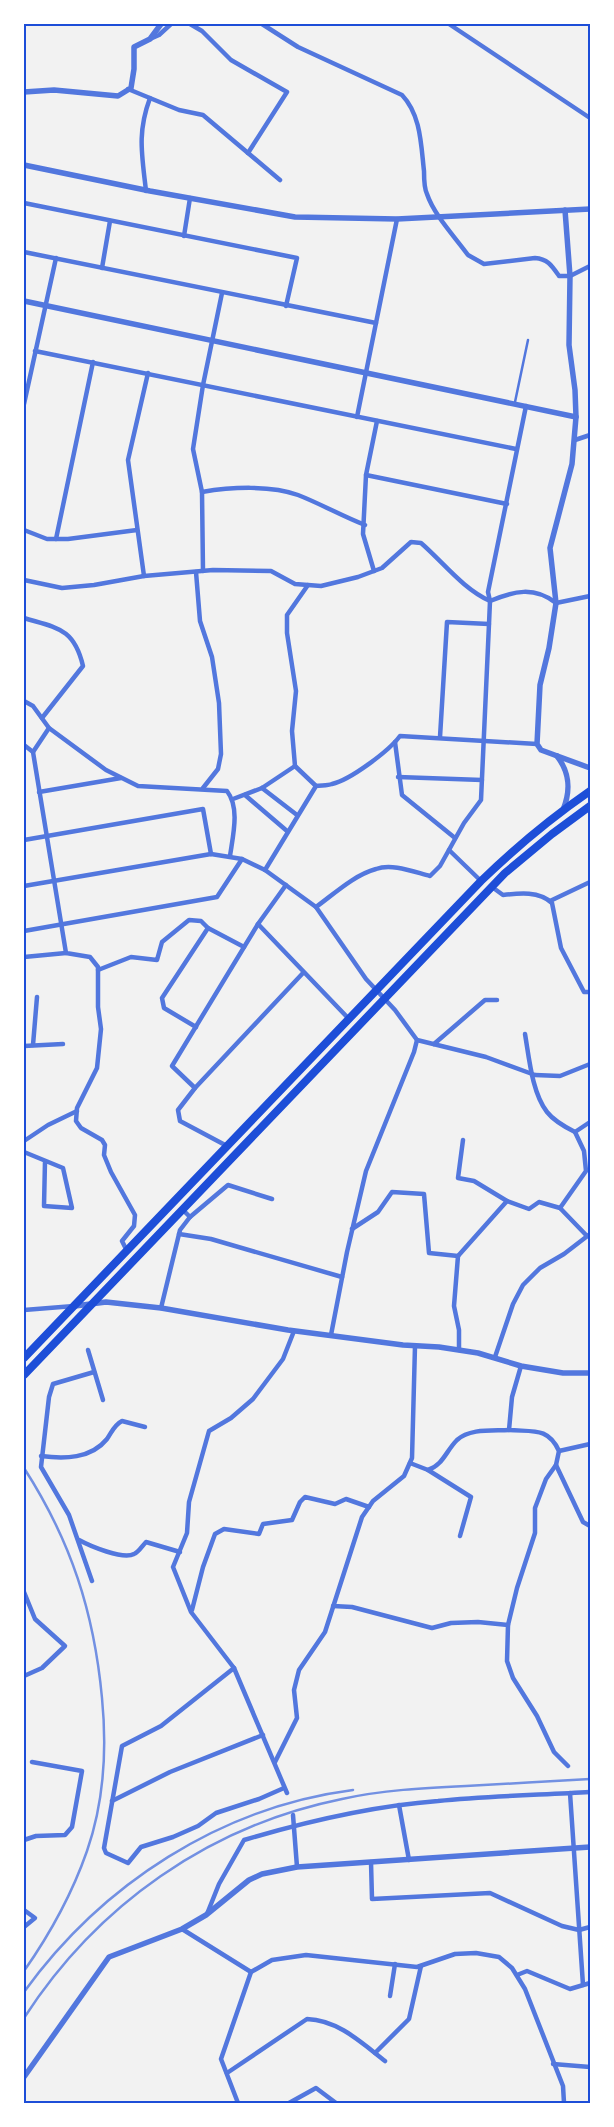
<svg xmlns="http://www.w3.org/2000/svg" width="614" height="2127" font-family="'Fira Sans',sans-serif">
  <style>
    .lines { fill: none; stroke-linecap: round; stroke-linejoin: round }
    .service { stroke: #5277de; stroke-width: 2.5 }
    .minor { stroke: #5277de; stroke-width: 4.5 }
    .tertiary { stroke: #5277de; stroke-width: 5.5 }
    .trunk { stroke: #1d4ed8; stroke-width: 8 }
    .rail { stroke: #7290e2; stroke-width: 2.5 }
    .neatline { fill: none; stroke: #1d4ed8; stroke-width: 2 }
  </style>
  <rect width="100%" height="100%" fill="#f2f2f2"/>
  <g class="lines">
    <polyline class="service" points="515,402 528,340"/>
    <g class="minor">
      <polyline points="190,24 202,31 231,60 287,92 248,153"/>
      <path d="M262,24L298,47L402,95C421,115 421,145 424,171C424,179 424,188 427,194C434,215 455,237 468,255L484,264L535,258C548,259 552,266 559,276H570L590,266"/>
      <polyline points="449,24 590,118"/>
      <polyline points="150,39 159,35 171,24"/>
      <polyline points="128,89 179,110 203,115 280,180"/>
      <path d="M146,191C142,155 137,133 150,98"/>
      <polyline points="24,203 297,258 286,306"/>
      <polyline points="184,236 190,198"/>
      <polyline points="24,252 376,323"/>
      <polyline points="102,268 110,221"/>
      <polyline points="35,351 516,449"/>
      <polyline points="24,404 56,258"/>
      <polyline points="357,417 397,219"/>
      <polyline points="575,440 590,435"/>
      <polyline points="366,475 507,504"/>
      <path d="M202,492C231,487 271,485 298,495C321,504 342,516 365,525"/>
      <polyline points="24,530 47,539 68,539 137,530"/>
      <polyline points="56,539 93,362"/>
      <polyline points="203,571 202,492 193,449 203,385 222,293"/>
      <polyline points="374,571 363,534 366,475 377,421"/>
      <polyline points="196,572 200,621 212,657 219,703 221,754 218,769 203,788"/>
      <polyline points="144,576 128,460 148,373"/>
      <path d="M24,580L62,588L94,585L144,576L213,570L271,571L295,584L321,586L358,577L382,568L411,542L421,543C443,562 463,589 490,601C514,591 534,586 556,603L590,596"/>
      <polyline points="308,585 287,615 287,633 296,691 292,731 295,766 316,786"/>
      <path d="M24,618C57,628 74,628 83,666L42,718"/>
      <path d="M24,701L33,706L49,728L106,770L138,786L227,791C240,808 233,835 230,856"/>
      <polyline points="440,737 447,622 489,624"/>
      <polyline points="395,742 402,795 455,838"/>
      <polyline points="24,745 33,752 66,953 90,957 98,967 98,1007 101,1029 97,1068 77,1108 76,1121 81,1128 102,1140 105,1145 104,1155 111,1172 135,1215 134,1226 122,1241 127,1251"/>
      <polyline points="33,752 49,728"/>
      <polyline points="398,777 482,780"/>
      <polyline points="262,788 297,815"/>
      <polyline points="39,792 121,778"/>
      <polyline points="245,795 287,831"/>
      <polyline points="233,799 262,788 295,766"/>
      <polyline points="24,840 203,809 211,854"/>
      <polyline points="449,850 481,881"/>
      <path d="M265,870L316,786C321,785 327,786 332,784C350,780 389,751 400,736L537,744"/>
      <polyline points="286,885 258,924 172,1066 195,1088 303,973"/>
      <polyline points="24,886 211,854 242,859 265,870 316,907 366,979 395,1010 417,1040 486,1057 535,1075 560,1076 590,1064"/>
      <path d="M492,887L503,895C520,893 539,891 552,903L561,948L584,992H590"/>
      <polyline points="550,901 590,882"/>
      <path d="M316,907C334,894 354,875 376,869C392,863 414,872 430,876L440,866L464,823L481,800L489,624L490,601L488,592L526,406"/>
      <polyline points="258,924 349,1019"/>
      <polyline points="24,931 217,897 242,859"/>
      <polyline points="24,957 66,953"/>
      <polyline points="98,970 131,957 157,960 162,942 189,920 201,921 208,928"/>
      <polyline points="196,1027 164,1008 162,998 208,928 244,947"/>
      <path d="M525,1034C529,1057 532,1093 547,1112C554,1121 565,1127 575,1132"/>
      <polyline points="434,1044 485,1000 497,1000"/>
      <polyline points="33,1045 37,997"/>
      <polyline points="24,1046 63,1044"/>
      <polyline points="195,1088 178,1110 180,1121 227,1146"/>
      <polyline points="463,1140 458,1178 474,1181 507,1201"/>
      <polyline points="24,1141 48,1125 77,1111"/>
      <polyline points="24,1152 63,1168 72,1208 44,1206 45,1161"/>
      <polyline points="560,1208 587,1236"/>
      <polyline points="190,1217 228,1185 272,1199"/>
      <polyline points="352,1229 378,1212 392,1192 424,1194 429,1253 458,1256 507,1201 529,1209 539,1202 560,1208 586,1171 584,1151 575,1132 590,1122"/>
      <polyline points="179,1234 211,1239 342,1277"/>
      <polyline points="458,1256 454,1306 459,1330 459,1350"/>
      <polyline points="161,1308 180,1230 190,1217 183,1210"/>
      <polyline points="24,1310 74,1306"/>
      <polyline points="331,1335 347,1252 366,1171 414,1052 417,1040"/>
      <polyline points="88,1350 103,1400"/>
      <polyline points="495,1357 513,1304 523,1285 540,1268 564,1254 590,1234"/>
      <path d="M521,1366L512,1397L509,1430C533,1432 548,1427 559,1451L556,1465L546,1479L535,1508V1533L517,1588L508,1625L507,1661L513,1678L537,1716L554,1752L568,1766"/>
      <polyline points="559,1451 590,1444"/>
      <path d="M41,1456C64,1459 91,1459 107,1439C112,1432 114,1425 122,1421L145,1427"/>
      <path d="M410,1463L428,1470C443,1465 446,1451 457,1440C470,1428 493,1431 509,1430"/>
      <polyline points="556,1465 583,1522 590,1526"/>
      <polyline points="428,1470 471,1497 460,1536"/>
      <path d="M79,1540C90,1546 123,1560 134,1554C139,1552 142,1546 146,1542L180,1552"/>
      <polyline points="92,1581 69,1515 41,1467 49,1397 53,1384 94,1372"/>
      <polyline points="24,1592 35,1619 65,1646 42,1668 24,1676"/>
      <polyline points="333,1606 352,1607 432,1628 451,1623 478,1622 508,1625"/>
      <polyline points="192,1610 203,1567 215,1534 224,1529 259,1534 263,1524 292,1520 300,1502 305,1497 335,1504 346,1499 369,1507"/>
      <polyline points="234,1668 161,1726 122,1746 104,1848 106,1853 128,1863 141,1847 173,1837 198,1826 216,1813 259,1799 284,1788"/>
      <polyline points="275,1762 297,1718 294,1690 299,1670 325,1632 362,1517 373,1501 404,1476 412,1458 415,1346"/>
      <polyline points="287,1793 234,1668 191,1612 173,1567 187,1533 189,1502 209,1431 231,1418 253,1399 283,1359 294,1331"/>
      <polyline points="570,1793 583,1985"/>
      <polyline points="112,1801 170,1772 263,1735"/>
      <polyline points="399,1805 409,1860"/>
      <polyline points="293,1815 297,1867"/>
      <polyline points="24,1840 36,1836 65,1835 72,1827 82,1771 32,1762"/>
      <polyline points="371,1862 372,1899 490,1893 562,1926 579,1930 590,1927"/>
      <polyline points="24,1910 35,1918 24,1927"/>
      <path d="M207,1914L219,1884L244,1840C308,1821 372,1806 438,1801C488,1796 540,1795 590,1792"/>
      <polyline points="182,1929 251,1972"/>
      <polyline points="517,1975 527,1971 570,1989 590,1983"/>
      <polyline points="390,1996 395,1964"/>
      <polyline points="375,2053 409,2019 421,1966"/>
      <polyline points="553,2064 590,2067"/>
      <path d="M227,2073L307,2019C338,2020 362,2043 385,2061"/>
      <polyline points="238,2103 221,2059 251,1972 272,1960 306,1955 417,1967 455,1954 476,1953 499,1957 512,1968 525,1989 563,2086 564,2103"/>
      <polyline points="289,2103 316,2088 336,2103"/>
    </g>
    <g class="tertiary">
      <polyline points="24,92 54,90 118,96 131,88 134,69 134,47 150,39 161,24"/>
      <polyline points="24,165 150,191 295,217 397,219 590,209"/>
      <polyline points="565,210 570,276 569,345 575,390 576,417 572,464 550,548 556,603 549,648 540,685 537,744 541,750 590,768"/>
      <polyline points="24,301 576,417"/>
      <path d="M557,756C570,773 571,790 563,810"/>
      <polyline points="75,1306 106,1302 161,1308 288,1330 403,1345 439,1347 478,1353 521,1366 563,1373 590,1373"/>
      <polyline points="24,2077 109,1957 182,1929 206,1915 249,1880 262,1874 297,1867 590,1847"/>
    </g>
    <g class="trunk">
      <path d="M24,1358L481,881C515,848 551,818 590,791"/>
      <polyline points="24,1375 505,873 552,834 590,806"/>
    </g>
    <g class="rail">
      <path d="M24,1468C71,1541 94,1612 102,1698C107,1749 104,1802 87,1851C72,1894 50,1934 24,1971"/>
      <path d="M24,1992C102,1884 221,1807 353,1790"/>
      <path d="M24,2018C97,1905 209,1826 342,1799C382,1790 424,1788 466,1786C507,1784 549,1781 590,1779"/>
    </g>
  </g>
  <rect width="614" height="2127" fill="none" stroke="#ffffff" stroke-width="50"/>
  <rect x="25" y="25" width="564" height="2077" class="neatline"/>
</svg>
